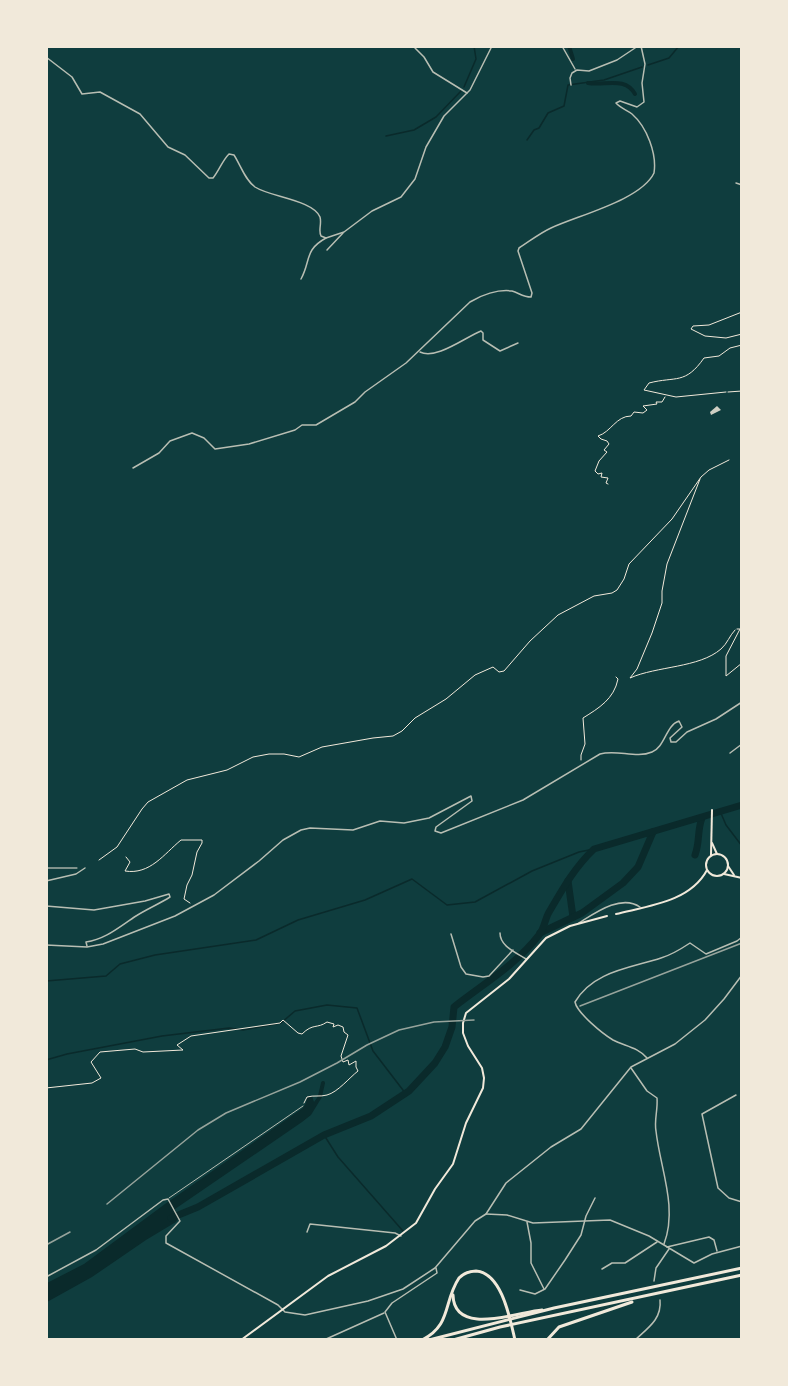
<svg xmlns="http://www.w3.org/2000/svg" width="788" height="1386" font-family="'IBM Plex Sans',sans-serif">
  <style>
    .water { fill: #0a2a2b }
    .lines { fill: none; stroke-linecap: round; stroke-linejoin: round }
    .stream { stroke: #0a2a2b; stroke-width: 1.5 }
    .canal { stroke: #0a2a2b; stroke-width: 4 }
    .river { stroke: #0a2a2b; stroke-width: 7 }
    .building { fill: #cfcfc3 }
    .path { stroke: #f1e9da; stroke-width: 1 }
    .service { stroke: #b8beb3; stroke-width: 1 }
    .minor { stroke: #b8beb3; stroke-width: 1.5 }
    .secondary { stroke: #f1e9da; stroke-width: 2 }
    .primary { stroke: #f1e9da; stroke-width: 2 }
    .motorway { stroke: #f1e9da; stroke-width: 3 }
    .rail { stroke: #97a49c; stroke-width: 1.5 }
  </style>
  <rect width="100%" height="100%" fill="#0f3d3e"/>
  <polygon class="water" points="319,1095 322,1097 311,1115 302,1122 175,1209 178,1219 176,1222 146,1240 92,1277 47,1302 47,1283 84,1264 165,1204 303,1108 306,1103 307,1097 312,1096 314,1102"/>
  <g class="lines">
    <g class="stream">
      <polyline points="648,65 669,58 679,46"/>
      <polyline points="464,87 476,59 474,46"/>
      <polyline points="386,136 414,130 436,117 462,90"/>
      <polyline points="527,140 534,130 539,128 548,113 564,106 568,85 604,80 642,67"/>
      <polyline points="720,811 726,825 742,846"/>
      <polyline points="46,981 106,976 120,964 155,955 256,940 298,920 365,900 412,879 447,905 475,902 532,871 579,852 594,849"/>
      <polyline points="46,1060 67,1054 162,1036 229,1028 243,1030 281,1023 295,1011 327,1005 357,1008 373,1051 406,1094"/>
      <polyline points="324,1135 338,1157 403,1231"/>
    </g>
    <g class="canal">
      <polyline points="569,46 573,59"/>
      <path d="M588,83C605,86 625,76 635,94"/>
      <polyline points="320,1096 323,1083"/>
    </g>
    <g class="river">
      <path d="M695,855C700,842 697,831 702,818"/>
      <polyline points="568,881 573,917"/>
      <polyline points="540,933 582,913 623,883 638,867 653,832"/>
      <path d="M171,1218L198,1207L324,1135L371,1116L409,1091L435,1063L445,1047L452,1027L454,1007C483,984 516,965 539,935C544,929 545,920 548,914C562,890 574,868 594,849L742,805"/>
    </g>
  </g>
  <polygon class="building" points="717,406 721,410 711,415 710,412"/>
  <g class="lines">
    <g class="path">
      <polyline points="742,312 709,325 693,326 691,329 705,336 726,338 742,334"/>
      <path d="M726,392L676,397L644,390L649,383C676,376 685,385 704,358L719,356L730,348L742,345"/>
      <polyline points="728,392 742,391"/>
      <path d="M700,479L667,564L662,591V603L652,633L637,669L630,678C657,666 699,668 721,649C727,644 730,635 735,630"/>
      <path d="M608,484L606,483L608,478L601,477L602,473L598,474L595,471L599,461L607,452L604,450L609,444L607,441L601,439L598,436C611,432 616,416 631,416L634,412L643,413L647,410L643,406L657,404L656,402H662L665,397"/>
      <polyline points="737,629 740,629 726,656 726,676 742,663"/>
      <path d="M581,760V755L585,744L583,718C599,708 614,699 618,679L616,677"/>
      <path d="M126,857L130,862L125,871C150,875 164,854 181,840H202V843L197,852L192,875L187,885L184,899L190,903"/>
      <polyline points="99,860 117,847 142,809 148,802 187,780 227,770 253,757 269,754 284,754 299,757 322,747 373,738 393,736 402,731 415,718 446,699 475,675 493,667 499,672 504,671 530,641 558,615 594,596 612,593 617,590 624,579 629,564 672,519 701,477 709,470 729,460"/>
      <polyline points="46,868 77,868"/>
      <path d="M46,1088L92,1083L101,1078L91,1062L100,1052L135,1049L143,1052L183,1050L177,1045L191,1036L280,1023L283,1020L298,1033L302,1034C313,1023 317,1029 327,1022L334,1024L333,1027L338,1025L343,1027L344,1032L348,1035L341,1056L343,1062L348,1060L349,1065L356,1061V1067L358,1071C349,1078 338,1092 327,1095C320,1097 314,1095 307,1097L304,1103"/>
    </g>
    <polyline class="service" points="169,1198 303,1106"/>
    <g class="minor">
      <polyline points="562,46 575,69"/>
      <polyline points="415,48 424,57 433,72 467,93"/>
      <path d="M46,57L72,77L82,94L100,92L140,114L168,147L185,155L209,178H213C219,171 222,161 229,154L234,155C241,166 245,180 255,187C270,197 313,200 320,217C322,224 318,230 321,236L326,238L344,232L372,211L401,197L415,179L426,147L444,116L470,90L492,46"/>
      <polyline points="571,85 570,78 572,73 577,70 589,71 617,60 638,46"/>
      <polyline points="736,183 742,185"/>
      <polyline points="327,250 343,233"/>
      <path d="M301,279C311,261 304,250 326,238"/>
      <path d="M420,352C436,360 464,338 481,331L483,333V340L500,351L518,343"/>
      <path d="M133,468L159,453L170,441L192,433L204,438L215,449L249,444L295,430L302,425H316L355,402L365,392L406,363L470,302C481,295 498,289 512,291C519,293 523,297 531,297L532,293L518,251L519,248C530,241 540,233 551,228C579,215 641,200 654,173C657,154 647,127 632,114C627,110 620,108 616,103L620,101L637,107L644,102L642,83L645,64L641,46"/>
      <polyline points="730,753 742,744"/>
      <polyline points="46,881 76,874 85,868"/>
      <path d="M46,906L94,910L145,901L169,894L170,897C159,904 147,909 136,916C119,927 106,939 86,942L87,946"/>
      <path d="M579,923C595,913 621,894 640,907"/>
      <path d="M500,933C500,946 515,952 526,959"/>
      <polyline points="451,934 461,967 466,974 483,977 489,976 513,950"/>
      <path d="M46,945L87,947L103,944L175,916L214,895L259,861L283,840L301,830L310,828L353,830L380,821L404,823L429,818L471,796L472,801L436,827L435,831L441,833L523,800L600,754C617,749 636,759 652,752C665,747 666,725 679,721L682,727L670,738L671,742H676L687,732L716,719L742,702"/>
      <path d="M647,1058C638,1047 624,1046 613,1040C603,1034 577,1013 575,1002C593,971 631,968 661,958C671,955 681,949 690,943L706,954L737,941L742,937"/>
      <path d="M631,1068L647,1091L657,1098C658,1110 654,1120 656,1131C660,1168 678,1207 664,1244"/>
      <polyline points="736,1095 702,1114 718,1188 729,1198 742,1202"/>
      <polyline points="486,1214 507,1215 533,1223 610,1220 649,1236 694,1263 712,1254 742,1246"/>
      <polyline points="527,1222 531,1243 531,1263 544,1289"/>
      <polyline points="307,1232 310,1224 395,1233 401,1236"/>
      <polyline points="667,1247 709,1237 714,1240 717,1251"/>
      <polyline points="602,1269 612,1263 625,1263 657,1242"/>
      <polyline points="46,1277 96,1250 163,1200 168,1199 180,1221 166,1236 166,1243 278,1305 285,1312 305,1315 368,1301 403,1289 435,1268 475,1221 486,1214 506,1183 551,1147 581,1129 631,1067 675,1044 705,1020 724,999 742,975"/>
      <polyline points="654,1281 656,1268 669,1249"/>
      <polyline points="520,1290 535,1294 545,1289 565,1260 581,1235 586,1216 595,1198"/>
      <polyline points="324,1340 384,1313"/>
      <polyline points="397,1340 385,1312 392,1303 437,1273 436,1268"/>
      <path d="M635,1340C648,1328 662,1319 660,1300"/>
    </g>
    <g class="secondary">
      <polyline points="728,866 734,875"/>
      <polyline points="724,874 742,878"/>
    </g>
    <g class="primary">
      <polyline points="712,843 717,854"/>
      <circle cx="717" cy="865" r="11"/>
      <polyline points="711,855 712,810"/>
      <path d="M616,914C648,906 690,902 707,870"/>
      <polyline points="241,1340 328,1276 386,1246 416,1223 435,1189 453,1164 466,1123 483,1088 484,1078 482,1068 468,1046 463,1033 463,1023 466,1013 509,979 546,938 570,926 607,916"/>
    </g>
    <g class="motorway">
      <path d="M453,1295C454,1337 518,1312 542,1310"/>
      <path d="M422,1340C452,1325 443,1302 459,1278C464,1273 469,1271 476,1271C502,1273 510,1319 515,1340"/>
      <polyline points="429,1340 554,1308 742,1268"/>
      <polyline points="453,1340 500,1327 742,1275"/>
      <polyline points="547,1340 559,1327 632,1302"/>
    </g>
    <g class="rail">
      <polyline points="580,1006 742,943"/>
      <polyline points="107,1204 198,1130 226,1113 300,1082 337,1063 367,1045 399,1030 434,1022 474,1020"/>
      <polyline points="46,1245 70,1232"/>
    </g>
  </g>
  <rect width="788" height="1386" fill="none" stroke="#f1e9da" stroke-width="96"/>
</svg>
